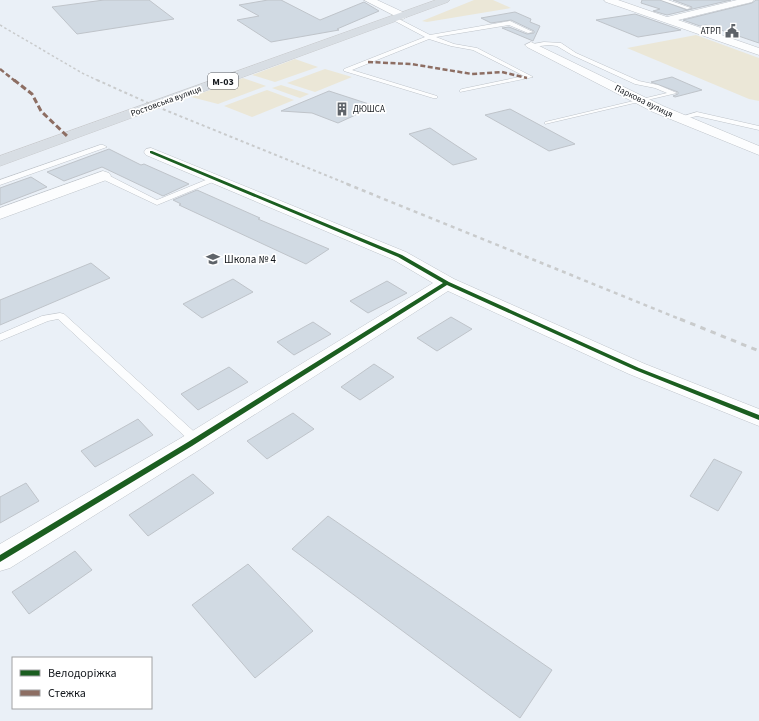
<svg xmlns="http://www.w3.org/2000/svg" width="759" height="721" font-family="'Source Sans 3',sans-serif">
  <style>
    .green { fill: #ebe7d7 }
    .building { fill: #d1dae3; stroke: #bfc4ca }
    .lines { fill: none; stroke-linecap: round; stroke-linejoin: round }
    .service-casing { stroke: #bfc4ca; stroke-width: 1 }
    .minor-casing { stroke: #bfc4ca; stroke-width: 1 }
    .secondary-casing { stroke: #bfc4ca; stroke-width: 1 }
    .trunk-casing { stroke: #c9cbce; stroke-width: 1 }
    .service { fill: #fcfdfe; fill-rule: evenodd }
    .minor { fill: #fcfdfe; fill-rule: evenodd }
    .secondary { fill: #fcfdfe; fill-rule: evenodd }
    .trunk { fill: #d8dee4; fill-rule: evenodd }
    .rail-far3 { stroke: #c9cbcc; stroke-width: 1.5; stroke-dasharray: 2.5 2.5; stroke-linecap: butt }
    .rail-far2 { stroke: #c9cbcc; stroke-width: 2; stroke-dasharray: 3 3; stroke-linecap: butt }
    .rail-far1 { stroke: #c9cbcc; stroke-width: 2.5; stroke-dasharray: 4 4; stroke-linecap: butt }
    .rail { stroke: #c9cbcc; stroke-width: 3; stroke-dasharray: 5.5 5.5; stroke-linecap: butt }
    .quiet-far1 { stroke: #8d6e63; stroke-width: 2.5; stroke-dasharray: 5 2.5; stroke-linecap: butt }
    .quiet { stroke: #8d6e63; stroke-width: 3; stroke-dasharray: 6 3; stroke-linecap: butt }
    .cycleway-casing { stroke: #fff; stroke-width: 2 }
    .cycleway { fill: #1b5e20; fill-rule: evenodd }
    .labels { text-anchor: middle; stroke-width: 3.5; stroke-linejoin: round; paint-order: stroke }
    .far-poi-label { font-size: 9px; fill: #13171c; stroke: #fff; text-anchor: end }
    .far-street-label { font-size: 9px; fill: #13171c; stroke: #fff }
    .shield { fill: #fff; stroke: #5a5d60; stroke-width: 1 }
    .shield-label { font-size: 10px; font-weight: bold; fill: #13171c }
    .poi-label { font-size: 11px; fill: #13171c; stroke: #fff; text-anchor: start }
  </style>
  <rect width="100%" height="100%" fill="#eaf0f7"/>
  <g class="green">
    <polygon points="474,0 493,0 511,8 427,22 422,21"/>
    <polygon points="696,35 759,58 759,101 749,99 627,48"/>
    <polygon points="295,59 318,67 275,82 252,75"/>
    <polygon points="325,69 352,77 315,92 287,83"/>
    <polygon points="243,78 266,86 218,104 191,97"/>
    <polygon points="281,85 309,94 300,98 272,88"/>
    <polygon points="267,90 294,100 252,117 224,106"/>
  </g>
  <g class="building">
    <polygon points="104,0 149,0 174,19 77,34 52,7"/>
    <polygon points="268,0 281,0 320,20 364,2 379,11 337,29 339,30 271,42 237,20 259,16 239,5"/>
    <polygon points="642,0 660,0 687,10 691,9 692,7 673,0 731,0 667,15 653,11 660,9 641,3"/>
    <polygon points="756,0 759,0 759,43 706,25 700,26 683,20 752,3"/>
    <polygon points="515,12 531,19 530,22 540,26 533,41 502,28 509,27 527,34 534,33 534,31 511,20 491,23 481,18"/>
    <polygon points="635,14 681,30 638,37 596,20"/>
    <polygon points="672,77 702,90 675,97 673,96 678,94 678,92 651,82"/>
    <polygon points="329,91 375,106 338,123 312,113 281,111"/>
    <polygon points="510,109 575,144 549,151 485,115"/>
    <polygon points="430,128 454,144 477,159 453,165 409,134"/>
    <polygon points="109,149 141,165 144,164 189,184 163,196 102,167 64,181 47,172"/>
    <polygon points="31,177 47,187 0,205 0,188"/>
    <polygon points="197,190 260,218 258,219 329,249 306,264 179,205 181,204 173,200"/>
    <polygon points="91,263 110,278 0,325 0,300"/>
    <polygon points="233,279 253,292 202,318 183,304"/>
    <polygon points="387,281 407,293 368,313 350,301"/>
    <polygon points="451,317 472,329 437,351 417,338"/>
    <polygon points="313,322 331,334 294,355 277,342"/>
    <polygon points="374,364 394,377 360,400 341,387"/>
    <polygon points="229,367 248,382 198,410 181,394"/>
    <polygon points="293,413 314,429 267,459 247,441"/>
    <polygon points="138,419 153,435 95,467 81,451"/>
    <polygon points="714,459 742,472 718,511 690,496"/>
    <polygon points="193,474 214,493 148,536 129,515"/>
    <polygon points="26,483 39,501 0,523 0,497"/>
    <polygon points="328,516 552,670 520,718 292,549"/>
    <polygon points="75,551 92,570 29,614 12,592"/>
    <polygon points="248,564 313,631 255,678 192,605"/>
  </g>
  <g class="lines">
    <g class="service-casing">
      <g id="service">
        <polygon points="661,0 668,0 691,8 687,9"/>
        <polygon points="393,18 397,18 430,35 510,21 533,32 528,33 509,25 436,37 454,44 477,48 533,77 460,92 460,90 462,89 524,76 473,50 451,46 429,39 352,70 437,96 437,98 433,98 344,71 344,69 425,37 393,20"/>
        <polygon points="544,42 561,43 576,53 639,81 658,85 677,93 545,124 545,122 667,93 655,88 635,84 572,55 557,46 549,45 531,47 528,45"/>
        <polygon points="697,112 759,126 759,130 697,116 680,120 677,118"/>
        <polygon points="100,145 103,145 107,147 0,185 0,180"/>
        <polygon points="100,174 106,174 157,200 213,177 216,177 220,179 157,205 100,178"/>
        <polygon points="60,313 64,314 200,437 202,440 200,443 196,444 192,443 58,319 48,321 0,341 0,334 42,316"/>
      </g>
    </g>
    <g class="minor-casing">
      <g id="minor">
        <polygon points="604,0 618,0 667,17 737,0 754,0 752,2 678,20 759,48 759,55 606,2"/>
        <polygon points="531,42 663,106 759,146 759,155 653,112 527,47 525,45"/>
        <polygon points="151,148 406,252 454,279 645,364 759,409 759,426 629,374 448,291 199,450 10,568 0,571 0,544 181,438 433,283 394,260 146,155 144,152 146,149"/>
        <polygon points="103,171 109,173 111,176 109,179 0,219 0,208"/>
      </g>
    </g>
    <g class="secondary-casing">
      <polygon id="secondary" points="364,0 377,0 407,14 408,16 403,19 399,18"/>
    </g>
    <g class="trunk-casing">
      <polygon id="trunk" points="436,0 450,0 448,2 0,166 0,156"/>
    </g>
    <use href="#service" class="service"/>
    <use href="#minor" class="minor"/>
    <use href="#secondary" class="secondary"/>
    <use href="#trunk" class="trunk"/>
    <polyline class="rail-far3" points="0,25 82,73 99,81"/>
    <polyline class="rail-far2" points="97,80 155,106 350,185"/>
    <polyline class="rail-far1" points="347,184 682,320"/>
    <polyline class="rail" points="680,319 759,351"/>
    <g class="quiet-far1">
      <polyline points="368,62 411,64 472,74 502,72 527,78"/>
      <polyline points="0,69 15,81"/>
    </g>
    <polyline class="quiet" points="14,80 32,94 41,111 68,137"/>
    <g class="cycleway-casing">
      <polygon id="cycleway" points="150,151 152,151 402,255 449,282 639,368 759,415 759,420 635,370 447,285 192,446 0,562 0,555 188,442 443,283 398,257 150,153"/>
    </g>
    <use href="#cycleway" class="cycleway"/>
  </g>
  <defs>
    <g id="civic-bare" transform="scale(1.08)"><path d="M-.6-6.5H3V-4.5H.6V-3L4-1V1h2V6H-6V1h2V-1L-.6-3ZM-1.2 2.5V6h2.4V2.5Z" fill="#5e6369" stroke="#fff" stroke-width="2.5" paint-order="stroke"/></g>
    <g id="building-bare" transform="scale(1.08)"><path d="M-4-6H4V6H1V3H-1V6H-4ZM-2.5-4.3h1.7v1.8h-1.7ZM.8-4.3h1.7v1.8H.8ZM-2.5-1h1.7V.8h-1.7ZM.8-1h1.7V.8H.8Z" fill="#5e6369" stroke="#fff" stroke-width="2.5" paint-order="stroke"/></g>
    <g id="school-bare" transform="scale(1.08)"><path d="M0-5L7-2L0 1L-7-2ZM-4 1L0 2.5L4 1V4Q0 6-4 4Z" fill="#5e6369" stroke="#fff" stroke-width="2.5" paint-order="stroke"/></g>
  </defs>
  <g fill-rule="evenodd">
    <use href="#civic-bare" x="732" y="31"/>
    <use href="#building-bare" x="342" y="109"/>
    <use href="#school-bare" x="213" y="259"/>
  </g>
  <g class="labels">
    <g class="far-poi-label">
      <text x="721" y="34">АТРП</text>
      <text x="353" y="112" text-anchor="start">ДЮШСА</text>
    </g>
    <g class="far-street-label">
      <text transform="translate(166 101) rotate(-20)" y="3">Ростовська вулиця</text>
      <text transform="translate(644 101) rotate(26)" y="3">Паркова вулиця</text>
    </g>
    <rect class="shield" x="208" y="73" width="30" height="16" rx="3"/>
    <g class="shield-label">
      <text x="223" y="85">М-03</text>
    </g>
    <g class="poi-label">
      <text x="224" y="263">Школа № 4</text>
    </g>
  </g>
  <rect x="12" y="657" width="140" height="52" fill="#ffffff" stroke="#a1a2a4"/>
  <rect x="20" y="670" width="20" height="6" fill="#1b5e20" stroke="#a1a2a4"/>
  <text x="48" y="677" font-size="12" fill="#13171c">Велодоріжка</text>
  <rect x="20" y="690" width="20" height="6" fill="#8d6e63" stroke="#a1a2a4"/>
  <text x="48" y="697" font-size="12" fill="#13171c">Стежка</text>
</svg>
